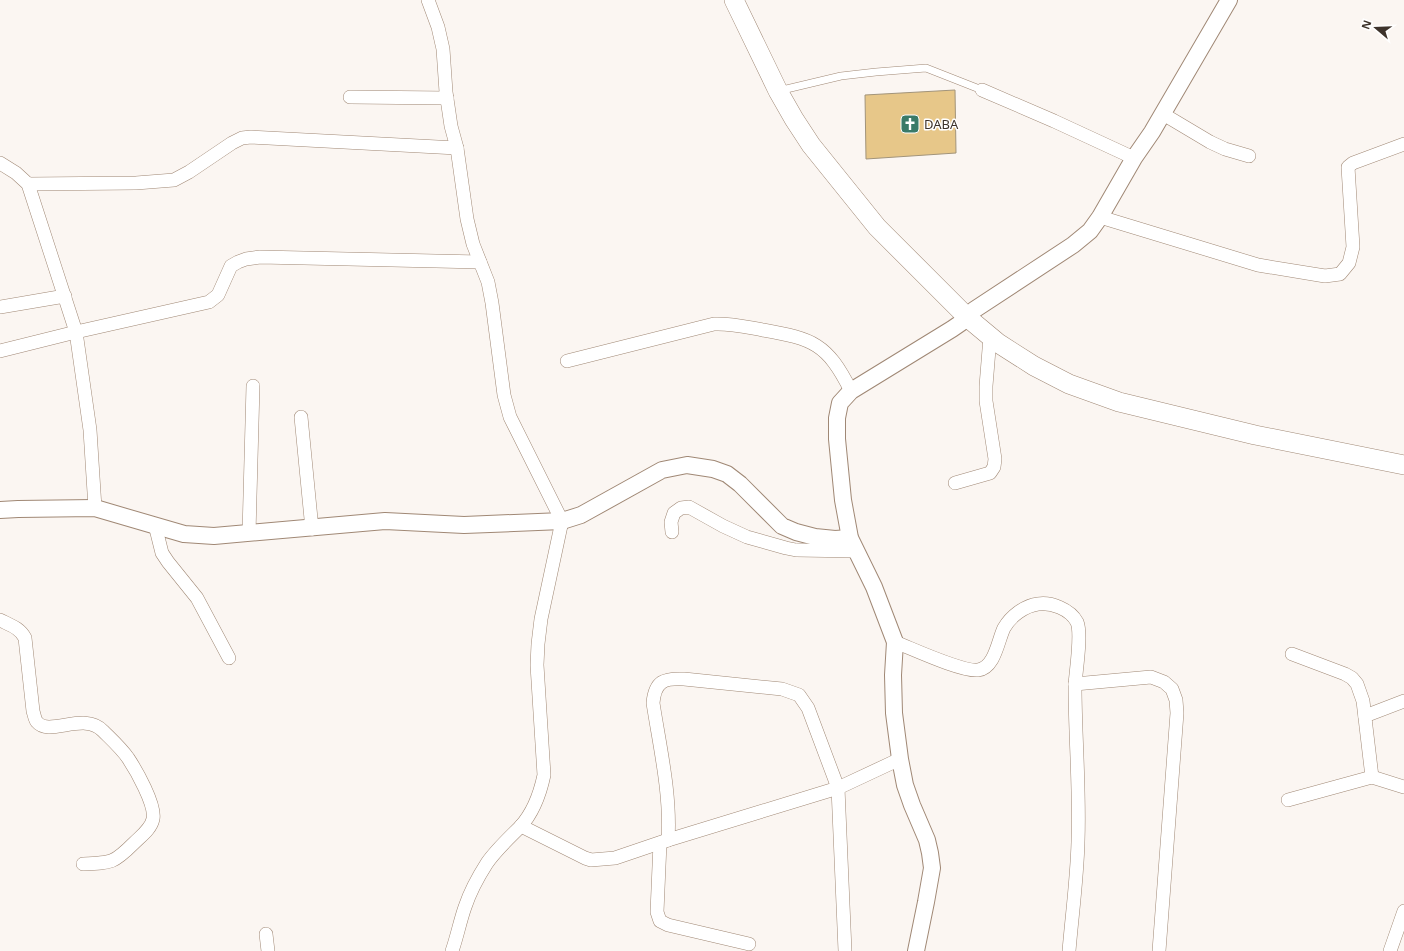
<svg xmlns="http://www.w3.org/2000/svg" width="1404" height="951" font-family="'Noto Sans',sans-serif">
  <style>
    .building { fill: #e7c789; stroke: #a2947a }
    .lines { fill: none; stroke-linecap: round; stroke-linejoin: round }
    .service-casing { stroke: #a08875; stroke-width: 8 }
    .minor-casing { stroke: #a08875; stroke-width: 14 }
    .tertiary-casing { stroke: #a08875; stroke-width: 18 }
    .secondary-casing { stroke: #a08875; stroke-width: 20 }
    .service { stroke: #fff; stroke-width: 7 }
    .minor { stroke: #fff; stroke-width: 13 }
    .tertiary { stroke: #fff; stroke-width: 16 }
    .secondary { stroke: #fff; stroke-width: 19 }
    .labels { text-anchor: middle; stroke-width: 3; stroke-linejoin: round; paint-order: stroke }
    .poi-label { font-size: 13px; fill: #3d332b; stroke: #fff; text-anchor: start }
  </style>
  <rect width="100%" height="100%" fill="#fbf6f2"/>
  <polygon class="building" points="955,90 956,153 866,159 865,95"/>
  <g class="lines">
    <g class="service-casing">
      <polyline id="service" points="778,91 841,76 876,72 926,68 982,90"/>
    </g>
    <g class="minor-casing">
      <g id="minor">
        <path d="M428,0L438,27L443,49L446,92L451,126L457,148L467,219L473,244L488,282L492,303L504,395L510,417L562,521L541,619L538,644L537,665L544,775C540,794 533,813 520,827C508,839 496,850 487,863C478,877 470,892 465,907C460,921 457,937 452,951"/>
        <polyline points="982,90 1054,121 1134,158"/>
        <polyline points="350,97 447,98"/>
        <polyline points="1163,114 1210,142 1225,149 1249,156"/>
        <polyline points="0,163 16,173 28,184 76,332 90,430 95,508"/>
        <polyline points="28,184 136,183 174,180 189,172 232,143 242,138 251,137 457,148"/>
        <polyline points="1100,217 1258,265 1325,276 1340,274 1349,263 1353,247 1348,167 1353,163 1404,144"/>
        <polyline points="0,307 65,296"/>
        <polyline points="0,351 76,332 209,302 218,295 231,266 238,262 246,259 260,257 480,262"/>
        <path d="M567,361L714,324C730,323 746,327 763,330C813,339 827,343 851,391"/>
        <polyline points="301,417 312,529"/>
        <polyline points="955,483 990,473 994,467 995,459 986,401 986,386 990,337"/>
        <polyline points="155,525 162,553 168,562 197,598 229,658"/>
        <polyline points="672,532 671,522 674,513 681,508 689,507 723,526 747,537 786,548 796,550 856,551"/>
        <polyline points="249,533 253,386"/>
        <path d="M0,620C10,625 20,628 25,638L33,711C34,714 35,720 37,722C49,737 85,711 103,731C112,740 121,748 128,758C136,770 156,805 153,819C151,829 141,836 134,843C114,863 112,863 83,864"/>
        <path d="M895,642C913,649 962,672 978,670C995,668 998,640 1004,628C1011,616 1024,606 1038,604C1051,602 1070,609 1077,622C1082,634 1076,670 1075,685C1075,737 1080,790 1078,842C1077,879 1072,915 1069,951"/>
        <polyline points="1292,654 1345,674 1352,678 1357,684 1363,701 1372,777"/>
        <polyline points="1075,684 1151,677 1164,682 1172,689 1176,700 1177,713 1159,951"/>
        <polyline points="1365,716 1404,701"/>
        <polyline points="1288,800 1372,777 1404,787"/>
        <polyline points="521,826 585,858 591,860 615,858 668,840 838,788 900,759"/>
        <path d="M668,840C671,795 660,748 653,703C655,681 664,678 684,679L782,689L799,695L808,708L838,788L845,951"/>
        <polyline points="660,843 657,912 660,921 668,925 749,944"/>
        <polyline points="266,934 268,951"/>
        <polyline points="1390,951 1404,911"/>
      </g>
    </g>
    <g class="tertiary-casing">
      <g id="tertiary">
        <polyline points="0,510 18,509 95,508 184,534 214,536 385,521 464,525 562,521 581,515 662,470 687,465 713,469 727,474 740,484 782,526 796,532 815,537 835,539 850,538"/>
        <polyline points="916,951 926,902 932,868 930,853 927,840 912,805 905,785 900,759 894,713 893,675 895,642 874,587 850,538 843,500 837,439 837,418 840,403 851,391 952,329 968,318 974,310 1073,245 1090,231 1100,217 1134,158 1152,132 1229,0"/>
      </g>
    </g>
    <g class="secondary-casing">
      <polyline id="secondary" points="734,0 778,91 794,119 811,145 877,227 968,318 998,343 1034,366 1069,384 1119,402 1255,435 1404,465"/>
    </g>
    <use href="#service" class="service"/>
    <use href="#minor" class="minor"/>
    <use href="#tertiary" class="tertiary"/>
    <use href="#secondary" class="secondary"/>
  </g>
  <defs>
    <g id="church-square" transform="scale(1)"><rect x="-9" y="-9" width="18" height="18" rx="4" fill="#3a7a68" stroke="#fff"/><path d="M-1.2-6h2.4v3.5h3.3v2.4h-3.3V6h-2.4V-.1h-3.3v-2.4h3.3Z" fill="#fff"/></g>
  </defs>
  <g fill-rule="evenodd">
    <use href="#church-square" x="910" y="124"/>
  </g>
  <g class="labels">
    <g class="poi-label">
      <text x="924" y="129">DABA</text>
    </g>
  </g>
  <g transform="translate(1376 28) rotate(289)" stroke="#ffffff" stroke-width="3" paint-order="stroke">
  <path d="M0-3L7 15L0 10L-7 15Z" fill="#3d332b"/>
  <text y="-6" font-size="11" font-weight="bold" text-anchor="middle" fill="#3d332b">N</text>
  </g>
</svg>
